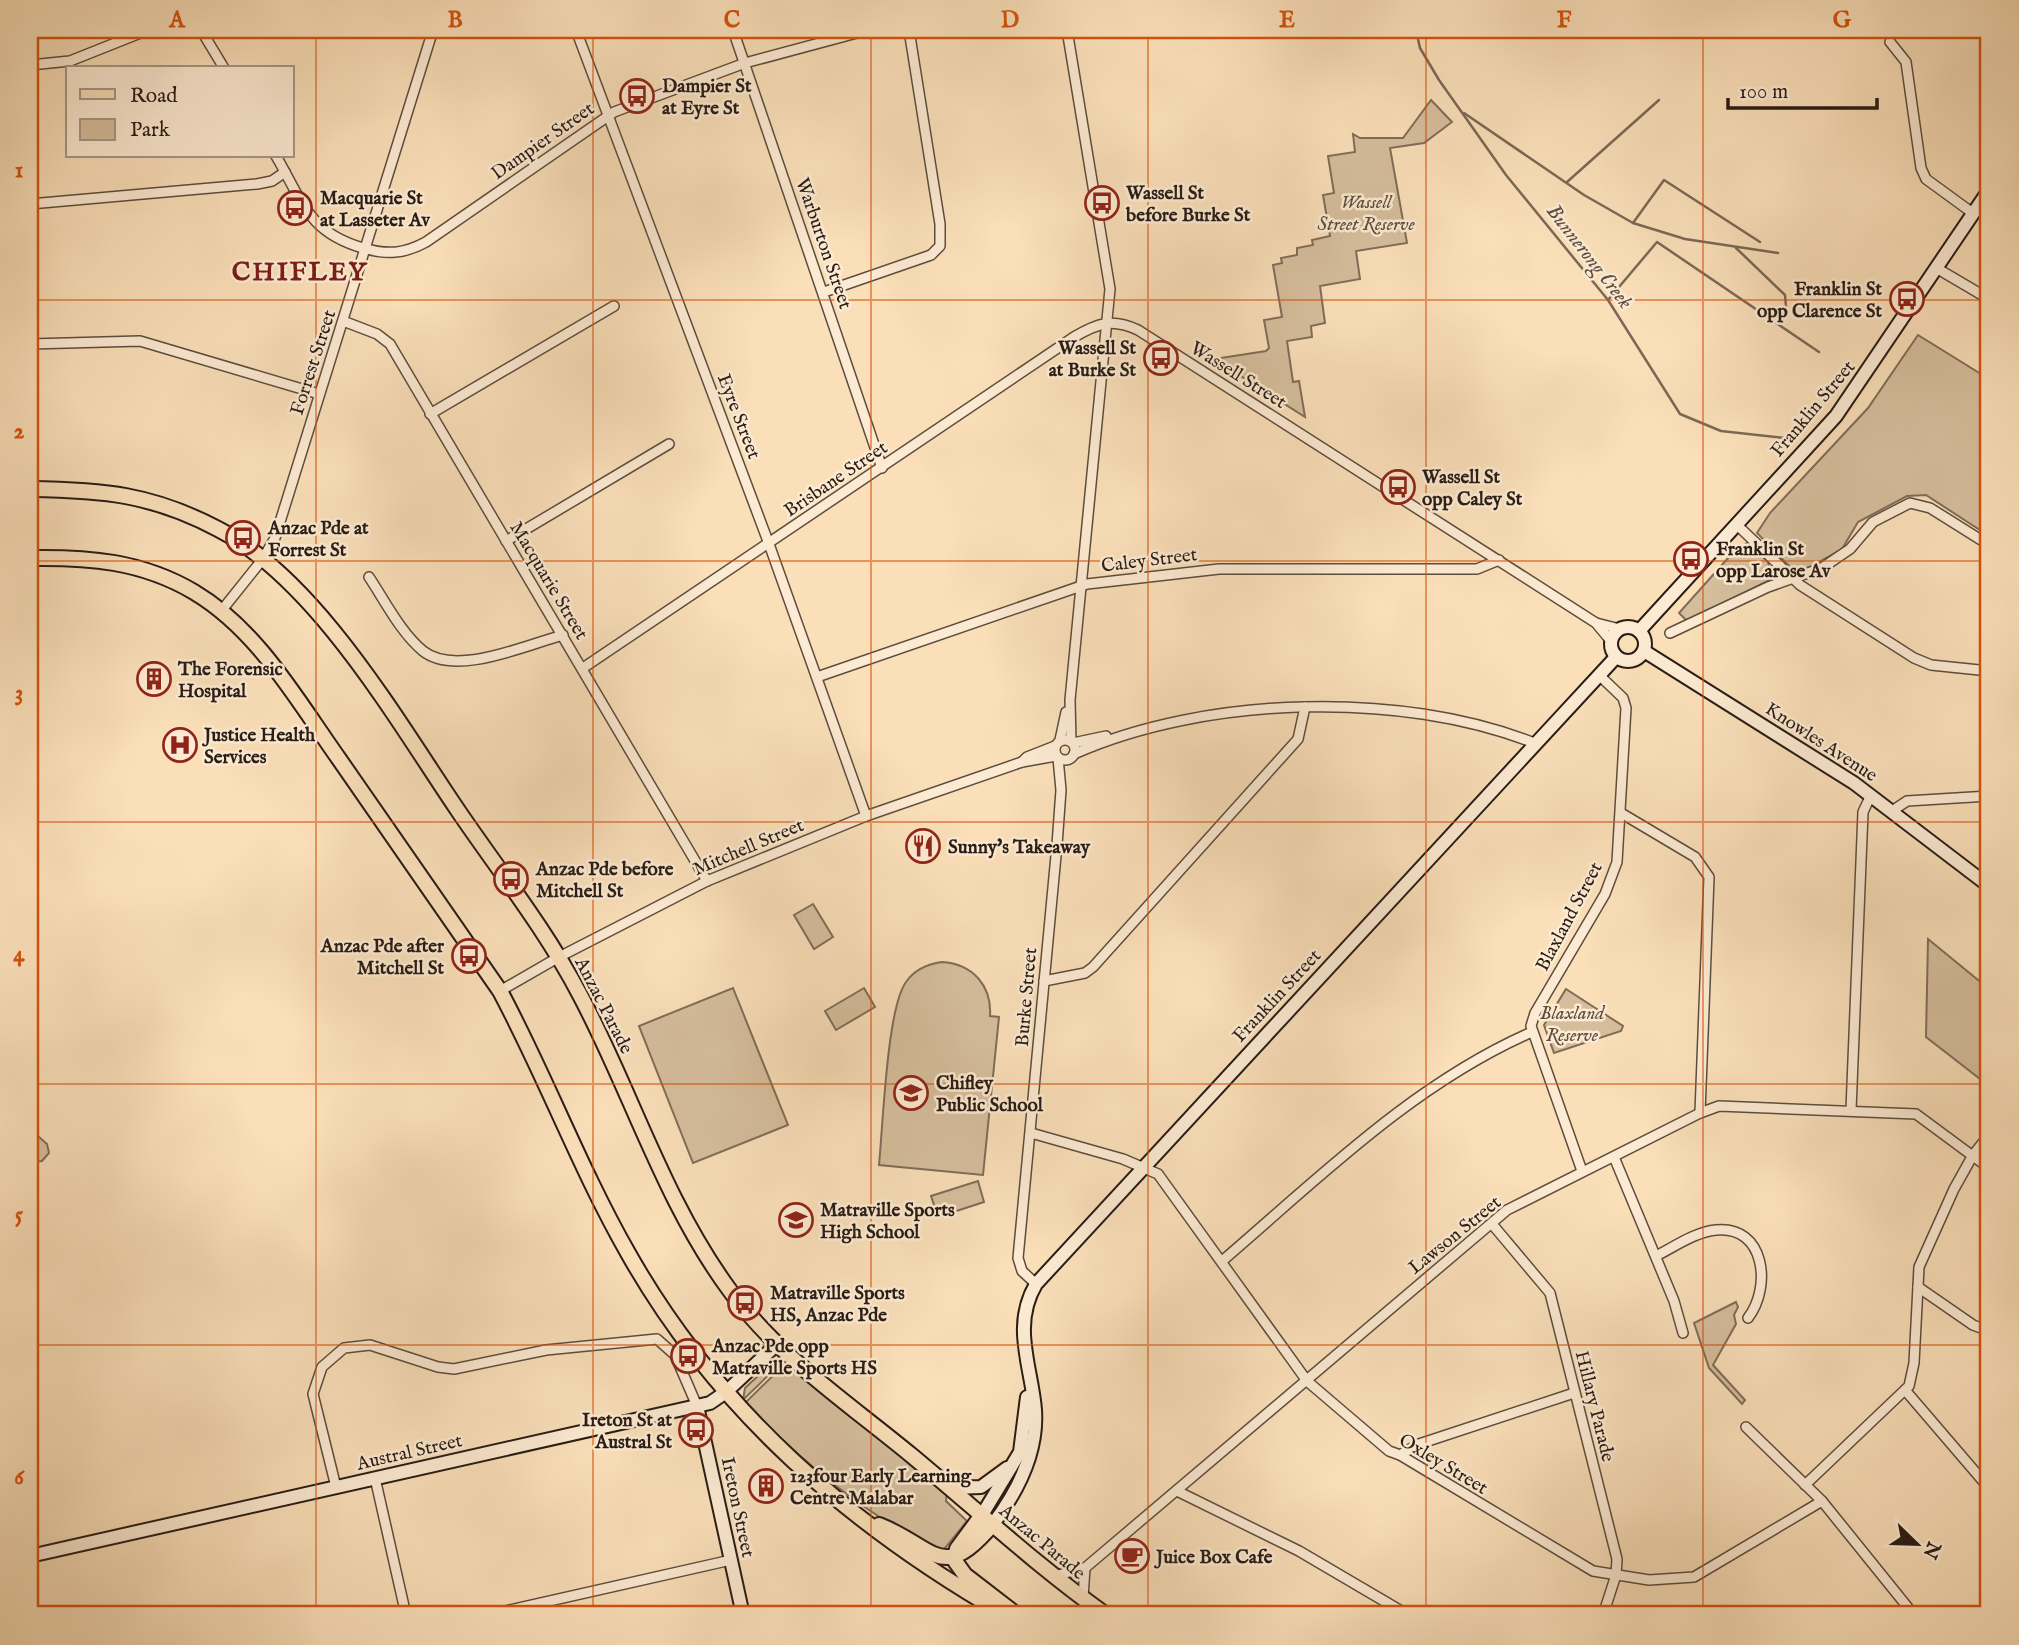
<svg xmlns="http://www.w3.org/2000/svg" width="2019" height="1645" font-family="'IM FELL English',serif">
  <style>
    .green { fill: #d6be9d; stroke: #7f6d59; stroke-width: 2 }
    .lines { fill: none; stroke-linecap: round; stroke-linejoin: round }
    .stream { stroke: #7b6956; stroke-width: 2.5 }
    .street-casing { stroke: #5c4d3e; stroke-width: 12 }
    .secondary-casing { stroke: #281c15; stroke-width: 16 }
    .primary-casing { stroke: #281c15; stroke-width: 18 }
    .street { stroke: #fcead2; stroke-width: 9 }
    .secondary { stroke: #fcead2; stroke-width: 12 }
    .primary { stroke: #fadfb9; stroke-width: 14 }
    .grid { fill: none; stroke: #d5530d; stroke-width: 2; stroke-opacity: 0.55 }
    .labels { text-anchor: middle; stroke-width: 5; stroke-linejoin: round; paint-order: stroke }
    .poi-label { font-size: 19px; font-weight: bold; fill: #281c15; stroke: #fcead2; text-anchor: start }
    .street-label { font-size: 19px; fill: #281c15; stroke: #fcead2 }
    .park-label { font-size: 19px; font-style: italic; fill: #5c4d3e; stroke: #fcead2 }
    .water-label { font-size: 21px; font-style: italic; fill: #605040; stroke: #fcead2 }
    .district-label { font-size: 26px; font-weight: bold; letter-spacing: 2px; fill: #7a1f14; stroke: #fcead2 }
    .neatline { fill: none; stroke: #d5530d; stroke-width: 2.5 }
    .grid-label { font-size: 23px; text-anchor: middle; font-weight: bold; fill: #d5530d }
  </style>
  <rect width="100%" height="100%" fill="#fadfb9"/>
  <filter id="stains"><feTurbulence type="fractalNoise" baseFrequency=".00286" numOctaves="4"/><feColorMatrix values="0 0 0 0 .2 0 0 0 0 .09 0 0 0 0 .02 0 0 0 .5 -.17"/></filter>
  <radialGradient id="worn" r=".72"><stop offset=".6" stop-color="#630" stop-opacity="0"/><stop offset="1" stop-color="#630" stop-opacity=".3"/></radialGradient>
  <g class="green">
    <polygon points="1431,100 1452,122 1424,143 1390,148 1407,243 1356,251 1360,279 1320,286 1325,323 1311,326 1312,337 1287,341 1293,382 1299,381 1305,417 1214,359 1266,351 1269,348 1264,320 1282,317 1273,265 1282,263 1281,258 1297,255 1297,248 1313,245 1312,240 1330,236 1323,195 1334,193 1328,156 1355,152 1353,134 1360,138 1403,138"/>
    <polygon points="1918,335 1989,379 1989,536 1926,495 1907,496 1858,522 1842,549 1801,572 1792,569 1757,533 1770,513 1868,408"/>
    <polygon points="1748,542 1768,562 1772,579 1687,621 1679,613 1729,557"/>
    <polygon points="813,904 833,937 814,949 794,915"/>
    <polygon points="1928,939 1989,989 1989,1086 1926,1037"/>
    <path d="M942,962C973,964 992,986 990,1016L999,1017L983,1175L879,1165C883,1125 887,1008 906,982C915,969 927,964 942,962Z"/>
    <polygon points="733,988 788,1125 693,1163 639,1026"/>
    <polygon points="864,988 875,1007 836,1030 825,1011"/>
    <polygon points="1566,989 1623,1026 1621,1031 1554,1053 1544,1025"/>
    <polygon points="39,1137 47,1144 49,1153 42,1161 34,1162 30,1159 30,1140"/>
    <polygon points="978,1181 984,1202 938,1217 931,1196"/>
    <polygon points="1736,1302 1738,1307 1734,1315 1736,1324 1713,1365 1745,1400 1742,1404 1709,1368 1694,1323"/>
    <polygon points="774,1361 783,1361 743,1400 745,1388"/>
    <path d="M786,1363L947,1491L946,1501L967,1521L942,1552C866,1516 803,1463 745,1403Z"/>
  </g>
  <g class="lines">
    <g class="stream">
      <polyline points="1416,30 1420,48 1439,80 1506,175 1608,300 1680,414 1721,431 1784,438"/>
      <polyline points="1464,113 1584,195 1633,223 1685,239 1778,253"/>
      <polyline points="1567,182 1659,100"/>
      <polyline points="1633,223 1664,180 1760,242"/>
      <polyline points="1736,248 1785,295 1786,307"/>
      <polyline points="1608,300 1657,242 1819,352"/>
    </g>
    <g class="street-casing">
      <g id="street">
        <polyline points="201,30 224,68"/>
        <polyline points="576,30 769,544 866,816"/>
        <polyline points="733,30 882,468"/>
        <polyline points="1067,30 1110,289 1070,700 1071,741"/>
        <polyline points="1890,42 1906,62 1921,168 1926,179 1974,214"/>
        <polyline points="30,65 70,61 148,30"/>
        <path d="M276,156C303,202 308,232 363,248C387,255 404,254 426,242L614,112L745,63L868,30"/>
        <polyline points="30,204 257,184 272,181 285,172"/>
        <polyline points="1938,269 1989,299"/>
        <polyline points="824,292 931,255 940,246 940,224 909,30"/>
        <polyline points="343,321 377,334 390,344 707,881"/>
        <polyline points="30,344 140,341 319,394"/>
        <polyline points="430,414 614,306"/>
        <polyline points="1736,524 1800,585 1914,658 1931,665 1989,671"/>
        <polyline points="506,541 669,444"/>
        <path d="M369,577C385,601 401,633 423,651C456,677 526,645 563,635"/>
        <polyline points="222,610 262,560 275,538 433,30"/>
        <polyline points="1596,623 1620,629"/>
        <polyline points="1670,633 1768,587 1822,568 1850,549 1873,522 1910,503 1930,508 1989,545"/>
        <path d="M583,668L1074,337C1098,323 1112,318 1138,330L1596,623L1611,641"/>
        <polyline points="817,677 1087,584 1219,569 1477,569 1499,560"/>
        <circle cx="1065" cy="750" r="10"/>
        <polyline points="1060,740 1066,712"/>
        <polyline points="1073,743 1106,736"/>
        <path d="M1074,754C1205,696 1401,690 1534,743"/>
        <polyline points="1022,762 1027,757 1055,746"/>
        <polyline points="1892,811 1907,801 1989,796"/>
        <polyline points="1621,813 1695,857 1709,877 1700,1113"/>
        <polyline points="1044,981 1085,973 1093,967 1298,739 1305,707"/>
        <polyline points="500,991 559,957 707,881 866,816 1022,762 1056,756"/>
        <polyline points="1851,1110 1863,812 1871,795"/>
        <polyline points="1031,1133 1123,1159 1158,1174 1307,1381 1389,1451 1400,1455 1593,1571 1649,1580 1694,1577 1822,1501"/>
        <polyline points="1614,1157 1674,1301 1683,1333"/>
        <polyline points="1582,1171 1531,1026 1535,1013 1605,894 1617,862 1626,708 1623,698 1599,675"/>
        <polyline points="1492,1224 1550,1293 1617,1559 1616,1575 1603,1615"/>
        <path d="M1656,1256C1674,1247 1695,1232 1716,1230C1765,1225 1772,1287 1748,1318"/>
        <path d="M1222,1261C1319,1178 1413,1084 1532,1032"/>
        <polyline points="1036,1284 1022,1271 1018,1258 1057,845 1061,790 1058,758"/>
        <polyline points="1918,1287 1973,1325 1989,1331"/>
        <polyline points="1905,1390 1989,1488"/>
        <polyline points="1746,1427 1822,1501 1914,1615"/>
        <polyline points="1400,1455 1419,1444 1574,1393"/>
        <polyline points="375,1478 406,1615"/>
        <polyline points="1805,1485 1909,1386 1914,1363 1919,1267 1954,1189 1973,1155 1989,1135"/>
        <polyline points="336,1487 313,1394 322,1367 344,1348 370,1345 438,1367 454,1369 546,1350 657,1339 675,1355 697,1406"/>
        <polyline points="1177,1491 1299,1551 1408,1615"/>
        <polyline points="1054,1576 1085,1568 1507,1210 1700,1113 1719,1106 1916,1114 1989,1168"/>
        <polyline points="1083,1597 1085,1568"/>
        <polyline points="488,1615 731,1560"/>
      </g>
    </g>
    <g class="secondary-casing">
      <g id="secondary">
        <circle cx="1628" cy="644" r="17"/>
        <polyline points="1639,631 1836,416 1989,190"/>
        <polyline points="1644,651 1854,783 1989,886"/>
        <polyline points="697,1406 743,1615"/>
        <polyline points="951,1488 981,1487 1007,1468"/>
        <polyline points="982,1515 1020,1452 1027,1397"/>
        <path d="M993,1524C1018,1491 1038,1453 1035,1410C1032,1368 1011,1326 1036,1284L1616,657"/>
        <polyline points="30,1556 710,1403 726,1392 776,1345"/>
      </g>
    </g>
    <g class="primary-casing">
      <g id="primary">
        <path d="M30,489C103,490 152,494 218,529C317,580 397,721 459,812C500,872 546,930 580,995C632,1093 664,1202 731,1292C780,1358 848,1403 911,1455C976,1509 1037,1566 1106,1615"/>
        <path d="M30,558C88,557 142,561 194,592C258,630 297,700 339,759C393,836 446,914 500,991C546,1077 580,1169 628,1253C717,1411 851,1526 1006,1615"/>
        <polyline points="982,1515 957,1549 955,1561 965,1575 1017,1615"/>
        <path d="M879,1525C935,1547 941,1585 993,1524"/>
      </g>
    </g>
    <use href="#street" class="street"/>
    <use href="#secondary" class="secondary"/>
    <use href="#primary" class="primary"/>
  </g>
  <path class="grid" d="M316,30V1615M593,30V1615M871,30V1615M1148,30V1615M1426,30V1615M1703,30V1615M30,300H1989M30,561H1989M30,822H1989M30,1084H1989M30,1345H1989"/>
  <defs>
    <g id="bus-ring" transform="scale(1.75)"><circle r="9.5" fill="#fcead2" stroke="#8f2418" stroke-width="1.5"/><path d="M-5-6H5V4H4V6H2V4H-2V6H-4V4H-5ZM-3.5-4V0h7V-4ZM-3.5 1.2v1.5H-2V1.2ZM2 1.2v1.5H3.5V1.2Z" fill="#8f2418"/></g>
    <g id="building-ring" transform="scale(1.75)"><circle r="9.5" fill="#fcead2" stroke="#8f2418" stroke-width="1.5"/><path d="M-4-6H4V6H1V3H-1V6H-4ZM-2.5-4.3h1.7v1.8h-1.7ZM.8-4.3h1.7v1.8H.8ZM-2.5-1h1.7V.8h-1.7ZM.8-1h1.7V.8H.8Z" fill="#8f2418"/></g>
    <g id="hospital-ring" transform="scale(1.75)"><circle r="9.5" fill="#fcead2" stroke="#8f2418" stroke-width="1.5"/><path d="M-5-5h3v3.5h4V-5h3V5h-3V1.5h-4V5h-3Z" fill="#8f2418"/></g>
    <g id="restaurant-ring" transform="scale(1.75)"><circle r="9.5" fill="#fcead2" stroke="#8f2418" stroke-width="1.5"/><path d="M-5-6h1v4h1v-4h1v4h1v-4h1v5L-1.5 .5V6h-2V.5L-5-1ZM5-6V6H3V1.5H1.5Q1.5-4 5-6Z" fill="#8f2418"/></g>
    <g id="school-ring" transform="scale(1.75)"><circle r="9.5" fill="#fcead2" stroke="#8f2418" stroke-width="1.5"/><path d="M0-5L7-2L0 1L-7-2ZM-4 1L0 2.5L4 1V4Q0 6-4 4Z" fill="#8f2418"/></g>
    <g id="cafe-ring" transform="scale(1.75)"><circle r="9.5" fill="#fcead2" stroke="#8f2418" stroke-width="1.5"/><path d="M-5.5-4.5H6V0H3Q3 3.5 0 3.5H-2.5Q-5.5 3.5-5.5 0ZM3-3.2v2h1.7v-2ZM-6 4.5H4V6H-6Z" fill="#8f2418"/></g>
  </defs>
  <g fill-rule="evenodd">
    <use href="#bus-ring" x="637" y="96"/>
    <use href="#bus-ring" x="1102" y="203"/>
    <use href="#bus-ring" x="295" y="208"/>
    <use href="#bus-ring" x="1907" y="299"/>
    <use href="#bus-ring" x="1161" y="358"/>
    <use href="#bus-ring" x="1398" y="487"/>
    <use href="#bus-ring" x="243" y="538"/>
    <use href="#bus-ring" x="1691" y="559"/>
    <use href="#building-ring" x="154" y="679"/>
    <use href="#hospital-ring" x="180" y="745"/>
    <use href="#restaurant-ring" x="923" y="846"/>
    <use href="#bus-ring" x="511" y="879"/>
    <use href="#bus-ring" x="469" y="956"/>
    <use href="#school-ring" x="911" y="1093"/>
    <use href="#school-ring" x="796" y="1220"/>
    <use href="#bus-ring" x="745" y="1303"/>
    <use href="#bus-ring" x="688" y="1356"/>
    <use href="#bus-ring" x="696" y="1430"/>
    <use href="#building-ring" x="766" y="1486"/>
    <use href="#cafe-ring" x="1132" y="1556"/>
  </g>
  <g class="labels">
    <g class="poi-label">
      <text x="662" y="92">Dampier St<tspan x="662" dy="22">at Eyre St</tspan></text>
      <text x="1126" y="199">Wassell St<tspan x="1126" dy="22">before Burke St</tspan></text>
      <text x="320" y="204">Macquarie St<tspan x="320" dy="22">at Lasseter Av</tspan></text>
      <text x="1882" y="295" text-anchor="end">Franklin St<tspan x="1882" dy="22">opp Clarence St</tspan></text>
      <text x="1136" y="354" text-anchor="end">Wassell St<tspan x="1136" dy="22">at Burke St</tspan></text>
      <text x="1422" y="483">Wassell St<tspan x="1422" dy="22">opp Caley St</tspan></text>
      <text x="268" y="534">Anzac Pde at<tspan x="268" dy="22">Forrest St</tspan></text>
      <text x="1716" y="555">Franklin St<tspan x="1716" dy="22">opp Larose Av</tspan></text>
      <text x="178" y="675">The Forensic<tspan x="178" dy="22">Hospital</tspan></text>
      <text x="204" y="741">Justice Health<tspan x="204" dy="22">Services</tspan></text>
      <text x="948" y="853">Sunny's Takeaway</text>
      <text x="536" y="875">Anzac Pde before<tspan x="536" dy="22">Mitchell St</tspan></text>
      <text x="444" y="952" text-anchor="end">Anzac Pde after<tspan x="444" dy="22">Mitchell St</tspan></text>
      <text x="936" y="1089">Chifley<tspan x="936" dy="22">Public School</tspan></text>
      <text x="820" y="1216">Matraville Sports<tspan x="820" dy="22">High School</tspan></text>
      <text x="770" y="1299">Matraville Sports<tspan x="770" dy="22">HS, Anzac Pde</tspan></text>
      <text x="712" y="1352">Anzac Pde opp<tspan x="712" dy="22">Matraville Sports HS</tspan></text>
      <text x="672" y="1426" text-anchor="end">Ireton St at<tspan x="672" dy="22">Austral St</tspan></text>
      <text x="790" y="1482">123four Early Learning<tspan x="790" dy="22">Centre Malabar</tspan></text>
      <text x="1156" y="1563">Juice Box Cafe</text>
    </g>
    <g class="street-label">
      <text transform="translate(542 140) rotate(-35)" y="7">Dampier Street</text>
      <text transform="translate(825 243) rotate(71)" y="7">Warburton Street</text>
      <text transform="translate(312 362) rotate(-72)" y="7">Forrest Street</text>
      <text transform="translate(1239 374) rotate(32)" y="7">Wassell Street</text>
      <text transform="translate(1812 408) rotate(-50)" y="7">Franklin Street</text>
      <text transform="translate(740 416) rotate(69)" y="7">Eyre Street</text>
      <text transform="translate(835 478) rotate(-34)" y="7">Brisbane Street</text>
      <text transform="translate(1149 559) rotate(-7)" y="7">Caley Street</text>
      <text transform="translate(550 580) rotate(59)" y="7">Macquarie Street</text>
      <text transform="translate(1822 741) rotate(33)" y="7">Knowles Avenue</text>
      <text transform="translate(748 846) rotate(-23)" y="7">Mitchell Street</text>
      <text transform="translate(1568 916) rotate(-62)" y="7">Blaxland Street</text>
      <text transform="translate(1276 995) rotate(-47)" y="7">Franklin Street</text>
      <text transform="translate(1025 997) rotate(-85)" y="7">Burke Street</text>
      <text transform="translate(605 1005) rotate(63)" y="7">Anzac Parade</text>
      <text transform="translate(1454 1234) rotate(-39)" y="7">Lawson Street</text>
      <text transform="translate(1596 1406) rotate(76)" y="7">Hillary Parade</text>
      <text transform="translate(409 1451) rotate(-13)" y="7">Austral Street</text>
      <text transform="translate(1444 1463) rotate(31)" y="7">Oxley Street</text>
      <text transform="translate(739 1507) rotate(78)" y="7">Ireton Street</text>
      <text transform="translate(1043 1541) rotate(40)" y="7">Anzac Parade</text>
    </g>
    <g class="park-label">
      <text x="1366" y="208">Wassell<tspan x="1366" dy="22">Street Reserve</tspan></text>
      <text x="1572" y="1019">Blaxland<tspan x="1572" dy="22">Reserve</tspan></text>
    </g>
    <g class="water-label">
      <text transform="translate(1590 256) rotate(52)" y="7">Bunnerong Creek</text>
    </g>
    <g class="district-label">
      <text x="300" y="280">CHIFLEY</text>
    </g>
  </g>
  <rect width="2019" height="1645" fill="none" stroke="#fadfb9" stroke-width="77"/>
  <rect x="66" y="66" width="228" height="91" fill="#fcead2" stroke="#a79886" stroke-width="2"/>
  <rect x="80" y="89" width="35" height="10" fill="#fadfb9" stroke="#a79886" stroke-width="2"/>
  <text x="130" y="102" font-size="21" fill="#281c15">Road</text>
  <rect x="80" y="119" width="35" height="21" fill="#d6be9d" stroke="#a79886" stroke-width="2"/>
  <text x="130" y="136" font-size="21" fill="#281c15">Park</text>
  <g transform="translate(1917 1544) rotate(113)" stroke="#fcead2" stroke-width="5" paint-order="stroke">
  <path d="M0-5L12 26L0 18L-12 26Z" fill="#281c15"/>
  <text y="-10" font-size="19" font-weight="bold" text-anchor="middle" fill="#281c15">N</text>
  </g>
  <path d="M1728 98v10h149v-10" fill="none" stroke="#281c15" stroke-width="3.5"/>
  <text x="1739" y="98" font-size="21" fill="#281c15" stroke="#fcead2" stroke-width="5" paint-order="stroke">100 m</text>
  <rect x="38" y="38" width="1942" height="1568" class="neatline"/>
  <g class="grid-label">
    <text x="177" y="27">A</text>
    <text x="455" y="27">B</text>
    <text x="732" y="27">C</text>
    <text x="1010" y="27">D</text>
    <text x="1287" y="27">E</text>
    <text x="1564" y="27">F</text>
    <text x="1842" y="27">G</text>
    <text x="19" y="177">1</text>
    <text x="19" y="438">2</text>
    <text x="19" y="700">3</text>
    <text x="19" y="961">4</text>
    <text x="19" y="1222">5</text>
    <text x="19" y="1484">6</text>
  </g>
  <rect width="100%" height="100%" filter="url(#stains)"/>
  <rect width="100%" height="100%" fill="url(#worn)"/>
</svg>
